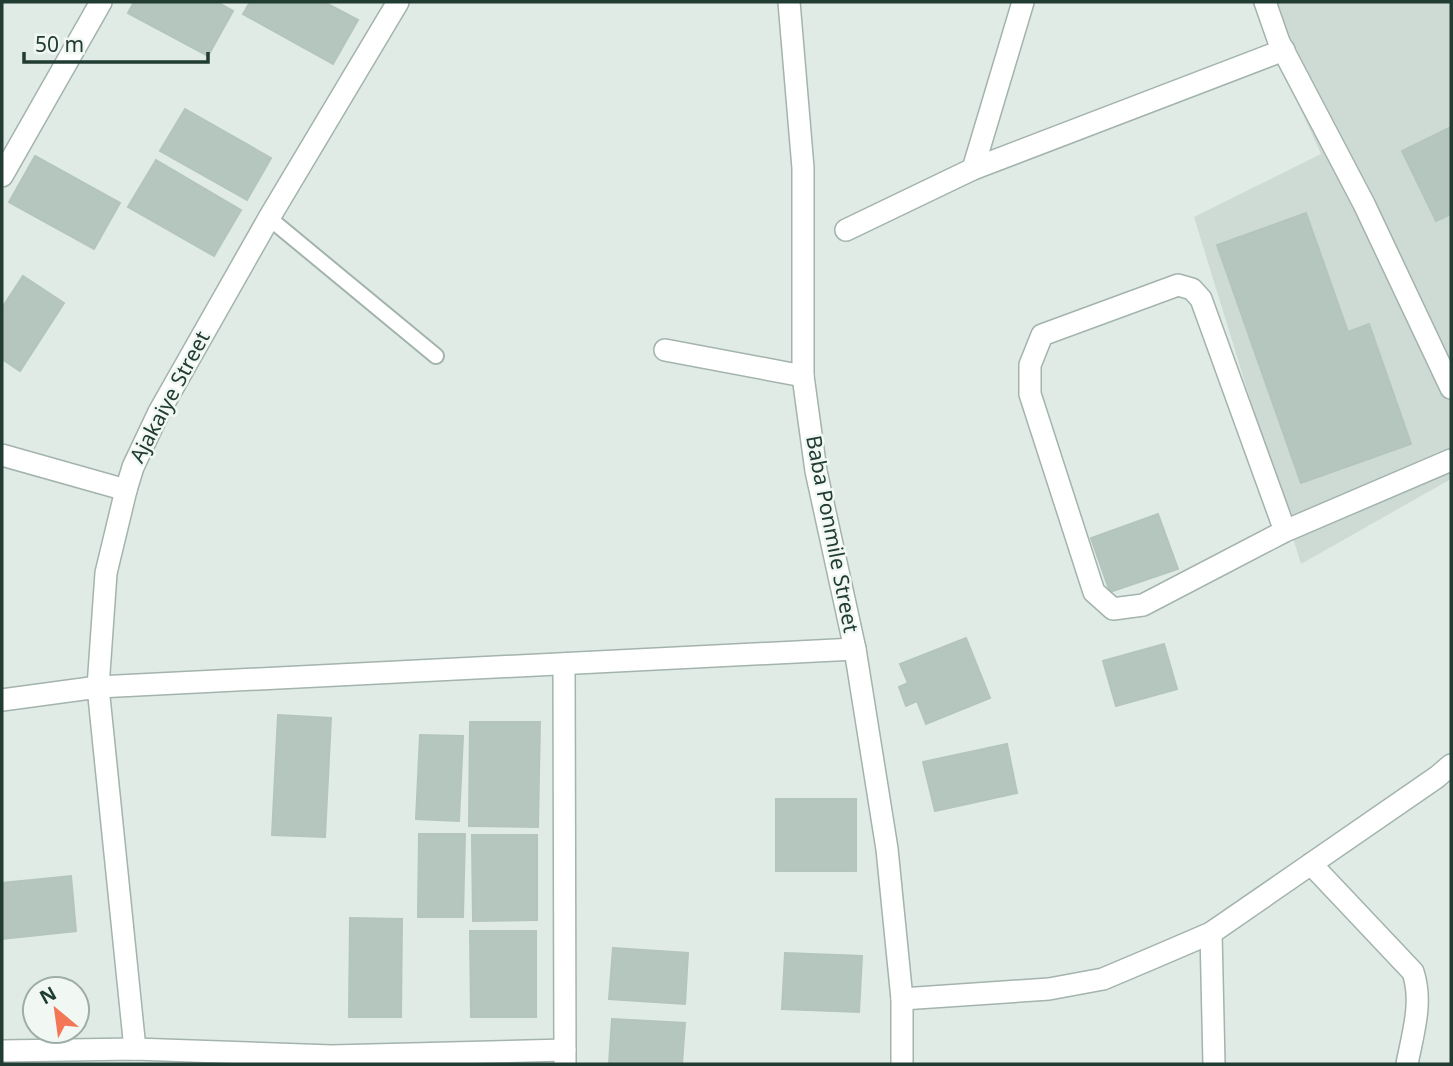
<svg xmlns="http://www.w3.org/2000/svg" width="1453" height="1066" font-family="'Noto Sans',sans-serif">
  <style>
    .built { fill: #cedbd5 }
    .building { fill: #b5c6bf; stroke: #b3c5bd; stroke-width: 2 }
    .lines { fill: none; stroke-linecap: round; stroke-linejoin: round }
    .lane-casing { stroke: #a3b3ad; stroke-width: 18 }
    .street-casing { stroke: #a3b3ad; stroke-width: 24 }
    .lane { stroke: #fff; stroke-width: 14 }
    .street { stroke: #fff; stroke-width: 21 }
    .labels { text-anchor: middle; stroke-width: 5; stroke-linejoin: round; paint-order: stroke }
    .street-label { font-size: 21px; fill: #213c33; stroke: #f1f8f4 }
  </style>
  <rect width="100%" height="100%" fill="#e0ebe6"/>
  <polygon class="built" points="1252,2 1451,2 1451,479 1301,564 1194,217 1321,154"/>
  <g class="building">
    <polygon points="134,2 217,2 233,11 208,56 128,13"/>
    <polygon points="250,2 324,2 358,20 333,64 243,14"/>
    <polygon points="185,109 271,158 247,200 160,151"/>
    <polygon points="1451,127 1451,214 1436,221 1402,151"/>
    <polygon points="35,156 120,203 94,249 9,202"/>
    <polygon points="156,160 241,210 214,256 128,207"/>
    <polygon points="1306,213 1348,332 1369,324 1411,444 1301,483 1217,245"/>
    <polygon points="23,276 64,303 20,371 2,359 2,308"/>
    <polygon points="1158,514 1178,569 1110,592 1091,538"/>
    <polygon points="966,638 990,698 926,724 917,701 906,706 899,687 908,683 900,664"/>
    <polygon points="1164,644 1177,689 1116,706 1103,661"/>
    <polygon points="278,715 331,718 325,837 272,835"/>
    <polygon points="470,722 540,722 538,827 469,826"/>
    <polygon points="420,735 463,736 459,821 416,819"/>
    <polygon points="1007,744 1017,793 935,811 923,762"/>
    <rect x="776" y="799" width="80" height="72"/>
    <polygon points="419,834 465,834 463,917 418,917"/>
    <polygon points="472,835 537,835 537,920 473,921"/>
    <polygon points="71,876 76,931 2,939 2,883"/>
    <polygon points="350,918 402,919 401,1017 349,1017"/>
    <polygon points="470,931 536,931 536,1017 471,1017"/>
    <polygon points="613,948 688,953 685,1004 609,999"/>
    <polygon points="785,953 862,956 859,1012 782,1009"/>
    <polygon points="612,1019 685,1023 682,1064 609,1064"/>
  </g>
  <g class="lines">
    <g class="lane-casing">
      <polyline id="lane" points="269,218 436,356"/>
    </g>
    <g class="street-casing">
      <g id="street">
        <polyline points="789,2 803,168 803,376 816,471 855,649 887,849 902,999 902,1064"/>
        <polyline points="1265,2 1279,42 1364,204 1451,388"/>
        <polyline points="973,169 1023,2"/>
        <polyline points="2,176 101,2"/>
        <polyline points="846,230 973,169 1284,50"/>
        <polyline points="665,350 803,376"/>
        <polyline points="2,455 126,490"/>
        <polyline points="1285,531 1201,299 1192,289 1178,285 1042,335 1030,365 1030,394 1094,592 1113,609 1143,605 1285,531 1451,460"/>
        <polyline points="564,664 565,1062"/>
        <polyline points="2,700 98,687 855,649"/>
        <path d="M1311,864L1413,972C1423,1002 1413,1033 1407,1064"/>
        <polyline points="1211,933 1214,1064"/>
        <polyline points="902,999 1049,989 1103,979 1148,960 1211,933 1437,777 1451,765"/>
        <polyline points="135,1049 98,687 106,573 126,490 133,467 159,412 269,218 398,2"/>
        <polyline points="2,1051 135,1049 332,1056 565,1050"/>
      </g>
    </g>
    <use href="#lane" class="lane"/>
    <use href="#street" class="street"/>
  </g>
  <g class="labels">
    <g class="street-label">
      <text transform="translate(170 397) rotate(-62)" y="7">Ajakaiye Street</text>
      <text transform="translate(832 534) rotate(79)" y="7">Baba Ponmile Street</text>
    </g>
  </g>
  <rect width="1453" height="1066" fill="none" stroke="#213c33" stroke-width="7"/>
  <g transform="translate(56 1010) rotate(331)"><circle r="33" fill="#f1f8f4" stroke="#9eada7" stroke-width="2"/>
  <path d="M0-5L12 26L0 18L-12 26Z" fill="#f37756"/>
  <text y="-10" font-size="19" font-weight="bold" text-anchor="middle" fill="#213c33">N</text>
  </g>
  <path d="M24 52v10h184v-10" fill="none" stroke="#213c33" stroke-width="3.5"/>
  <text x="35" y="52" font-size="21" fill="#213c33" stroke="#f1f8f4" stroke-width="5" paint-order="stroke">50 m</text>
</svg>
